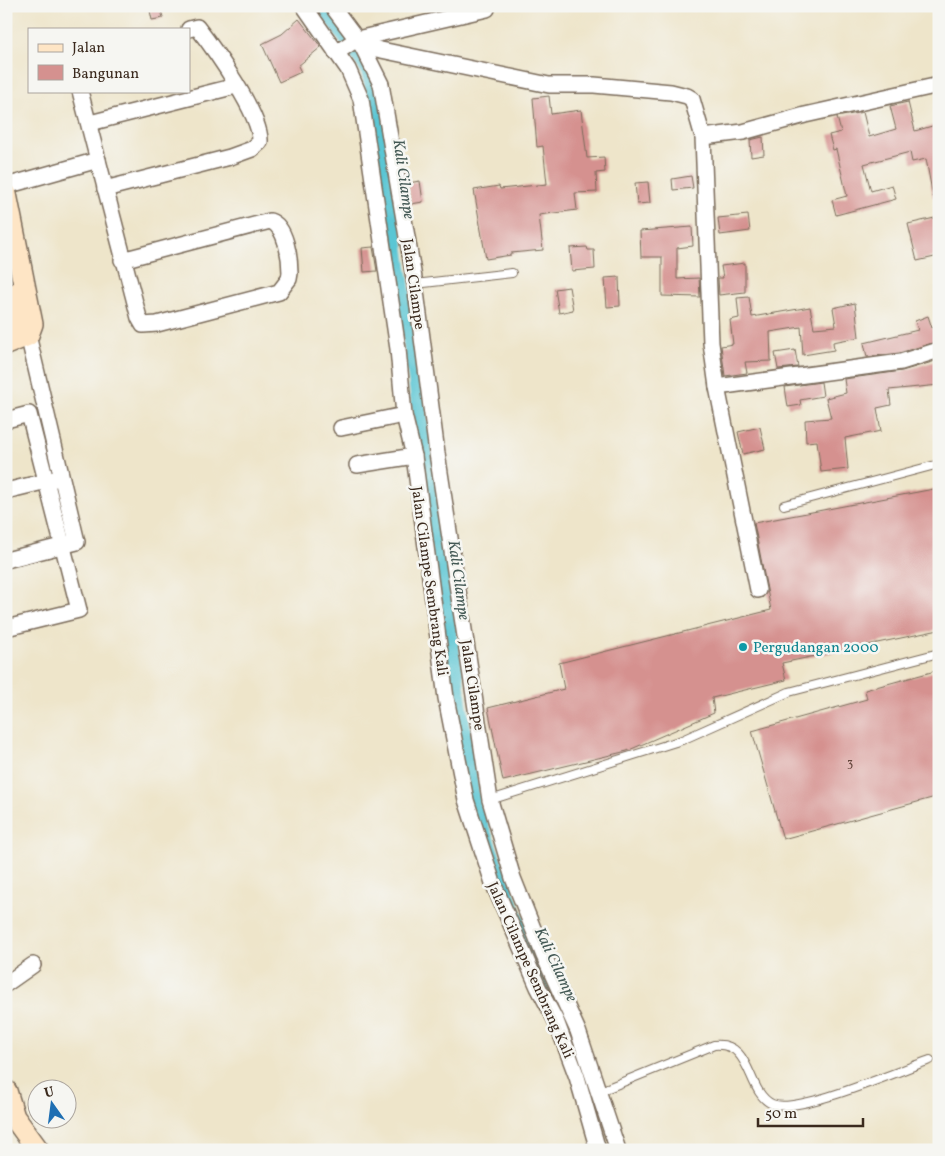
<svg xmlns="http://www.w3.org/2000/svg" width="945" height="1156" font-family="Vollkorn,serif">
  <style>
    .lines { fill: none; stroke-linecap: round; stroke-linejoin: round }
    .canal { stroke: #5ac6d4; stroke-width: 15 }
    .building { fill: #d5918f }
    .lane-casing { stroke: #7a6b5a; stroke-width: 10 }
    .street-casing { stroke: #7a6b5a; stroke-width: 18 }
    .secondary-casing { stroke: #7a6b5a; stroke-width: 24 }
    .lane { stroke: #fff; stroke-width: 8 }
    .street { stroke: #fff; stroke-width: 15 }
    .secondary { stroke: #fee5c5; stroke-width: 21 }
    .culture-dot { fill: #0f9aa8; stroke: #f6f6f2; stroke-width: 2 }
    .labels { text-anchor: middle; stroke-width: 5; stroke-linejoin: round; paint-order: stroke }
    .number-label { font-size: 12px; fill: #62443a }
    .street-label { font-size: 15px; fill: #3b2a1e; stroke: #f6f6f2 }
    .culture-label { font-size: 15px; fill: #0d838f; stroke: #f6f6f2; text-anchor: start }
    .water-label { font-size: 16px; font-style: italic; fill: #445955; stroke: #f6f6f2 }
  </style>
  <rect width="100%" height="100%" fill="#f6f6f2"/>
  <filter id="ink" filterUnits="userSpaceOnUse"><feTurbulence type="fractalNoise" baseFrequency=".02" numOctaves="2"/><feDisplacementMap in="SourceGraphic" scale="10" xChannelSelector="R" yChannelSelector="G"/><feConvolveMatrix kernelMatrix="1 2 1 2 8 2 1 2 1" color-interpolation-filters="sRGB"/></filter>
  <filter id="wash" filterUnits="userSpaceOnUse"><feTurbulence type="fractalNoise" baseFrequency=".0096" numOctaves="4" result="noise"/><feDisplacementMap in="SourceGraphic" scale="20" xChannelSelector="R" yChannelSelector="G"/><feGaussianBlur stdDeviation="1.12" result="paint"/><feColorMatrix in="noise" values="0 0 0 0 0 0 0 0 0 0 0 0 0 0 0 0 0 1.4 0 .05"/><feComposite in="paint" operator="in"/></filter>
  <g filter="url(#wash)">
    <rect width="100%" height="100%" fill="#eee5ca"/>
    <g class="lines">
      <polyline class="canal" points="323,6 368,70 379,116 474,806 531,956 562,1015 593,1096"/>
    </g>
    <g id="blocks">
      <g class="building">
        <polygon points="149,6 160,6 163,18 152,20"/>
        <polygon points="299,19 321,47 298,66 301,72 279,82 262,44 282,34"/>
        <polygon points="549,96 551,114 581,110 587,158 604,157 605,172 596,173 597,192 575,193 577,210 539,215 543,250 511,253 511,255 486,259 474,190 499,186 500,189 547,184 543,146 537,147 533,98"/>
        <polygon points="908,102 915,131 939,124 939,197 933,197 926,159 912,162 910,152 864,164 871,191 892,185 896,199 836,215 832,200 847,196 836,149 833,150 829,135 841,132 837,117 863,112 869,137 896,129 890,106"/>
        <polygon points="763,137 764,155 751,157 750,140"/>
        <polygon points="691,176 693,188 673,190 672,179"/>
        <polygon points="420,181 423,202 411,204 408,183"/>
        <polygon points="648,182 650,203 637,204 635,183"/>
        <polygon points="748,215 750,231 720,235 718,218"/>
        <polygon points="939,217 939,256 917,261 908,224"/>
        <polygon points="692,227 693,246 677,248 677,279 699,278 700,297 662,296 662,257 641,257 640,231"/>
        <polygon points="373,247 377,271 364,272 362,248"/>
        <polygon points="587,247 588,250 594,250 595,269 572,271 570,248"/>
        <polygon points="745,263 745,292 719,295 718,278 723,278 721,266"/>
        <polygon points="619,277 620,306 607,307 605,278"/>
        <polygon points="569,287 573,310 559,313 555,289"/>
        <polygon points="749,297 752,317 810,307 814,328 836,326 833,308 855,303 859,337 833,342 834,350 803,355 801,327 770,332 771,361 745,362 747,373 725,376 721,346 733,344 730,320 739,318 737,298"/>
        <polygon points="928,316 932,328 939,326 939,341 899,353 867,357 864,343 918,330 915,321"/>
        <polygon points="795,350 798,367 778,369 775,353"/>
        <polygon points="939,360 939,385 889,390 891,405 877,408 881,431 845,438 848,469 821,472 817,441 806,442 805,420 831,418 826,398 846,393 844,379 902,371"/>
        <polygon points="821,382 823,396 800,400 801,405 788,407 785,387"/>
        <polygon points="760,427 765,449 743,454 738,432"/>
        <polygon points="939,488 939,630 782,663 786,680 712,698 714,713 627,751 503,781 488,708 564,689 559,663 771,610 754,523"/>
        <polygon points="939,670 939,796 783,839 752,731 867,699 865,690"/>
      </g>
    </g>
  </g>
  <g filter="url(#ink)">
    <use href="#blocks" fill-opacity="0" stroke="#7a6b5a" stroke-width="1"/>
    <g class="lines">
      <g class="lane-casing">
        <g id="lane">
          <polyline points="415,284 512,273"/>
          <polyline points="784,505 939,464"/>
          <polyline points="490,800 682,740 789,692 939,653"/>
          <path d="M598,1092L714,1045C753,1041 746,1092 772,1104C797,1115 900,1070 930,1060"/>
        </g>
      </g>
      <g class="street-casing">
        <g id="street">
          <polyline points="304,6 348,69 361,99 398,349 404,415 414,456 446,698 466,800 493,883 538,987 556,1021 577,1077 598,1150"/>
          <polyline points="332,6 362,46 381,84 415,284 437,453 490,800 513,878 544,956 578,1031 618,1150"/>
          <polyline points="362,46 549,85 594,85 671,92 687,96 692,99 703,137 711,343 717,387 758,590"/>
          <polyline points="336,53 357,39 487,9"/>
          <path d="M80,91L139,318L143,325L157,324L279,292L289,279L290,273C290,258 286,226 270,221L122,260"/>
          <polyline points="90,123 236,86"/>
          <polyline points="703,137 743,132 805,115 939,85"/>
          <polyline points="6,186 98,160"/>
          <path d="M105,189L230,157L252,149L260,142C262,116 214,49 197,27L189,29"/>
          <polyline points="717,387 901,362 939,350"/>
          <polyline points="6,420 29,414 79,610 6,628"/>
          <polyline points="341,428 404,415"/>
          <polyline points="357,465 414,456"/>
          <polyline points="6,491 55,479"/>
          <polyline points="6,560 77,542 28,335 22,327"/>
          <polyline points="6,984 33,965"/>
        </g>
      </g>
      <g class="secondary-casing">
        <g id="secondary">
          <polyline points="6,194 32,324 28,335 6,344"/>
          <polyline points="6,326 17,321 19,315 15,294"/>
          <polyline points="6,1091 14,1117 38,1150"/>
        </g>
      </g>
      <use href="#lane" class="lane"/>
      <use href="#street" class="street"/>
      <use href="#secondary" class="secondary"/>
    </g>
  </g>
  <circle class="culture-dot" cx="743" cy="647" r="5"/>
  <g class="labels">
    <g class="number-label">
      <text x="850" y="767">3</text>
    </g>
    <g class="street-label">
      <text transform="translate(414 284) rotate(82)" y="5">Jalan Cilampe</text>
      <text transform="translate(430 581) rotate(82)" y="5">Jalan Cilampe Sembrang Kali</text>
      <text transform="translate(473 685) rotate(81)" y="5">Jalan Cilampe</text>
      <text transform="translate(531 970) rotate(66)" y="5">Jalan Cilampe Sembrang Kali</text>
    </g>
    <g class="culture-label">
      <text x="753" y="652">Pergudangan 2000</text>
    </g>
    <g class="water-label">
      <text transform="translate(405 179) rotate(82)" y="6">Kali Cilampe</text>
      <text transform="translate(460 580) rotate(82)" y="6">Kali Cilampe</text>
      <text transform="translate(557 964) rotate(65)" y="6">Kali Cilampe</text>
    </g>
  </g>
  <rect width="945" height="1156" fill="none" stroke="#f6f6f2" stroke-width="25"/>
  <rect x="28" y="28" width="162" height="65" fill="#f6f6f2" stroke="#aba49d"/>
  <rect x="38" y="44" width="25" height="8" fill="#fee5c5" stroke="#aba49d"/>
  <text x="72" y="52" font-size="15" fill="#3b2a1e">Jalan</text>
  <rect x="38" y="65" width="25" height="15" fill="#d5918f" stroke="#aba49d"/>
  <text x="72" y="78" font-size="15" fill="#3b2a1e">Bangunan</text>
  <g transform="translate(52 1104) rotate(346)"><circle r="24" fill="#f6f6f2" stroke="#aba49d"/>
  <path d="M0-4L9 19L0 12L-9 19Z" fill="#1f6fb2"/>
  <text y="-8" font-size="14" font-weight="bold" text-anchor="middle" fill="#3b2a1e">U</text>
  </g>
  <path d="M758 1118v8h105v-8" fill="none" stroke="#3b2a1e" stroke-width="2.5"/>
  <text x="765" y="1118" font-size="15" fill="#3b2a1e" stroke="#f6f6f2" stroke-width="4" paint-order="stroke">50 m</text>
</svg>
